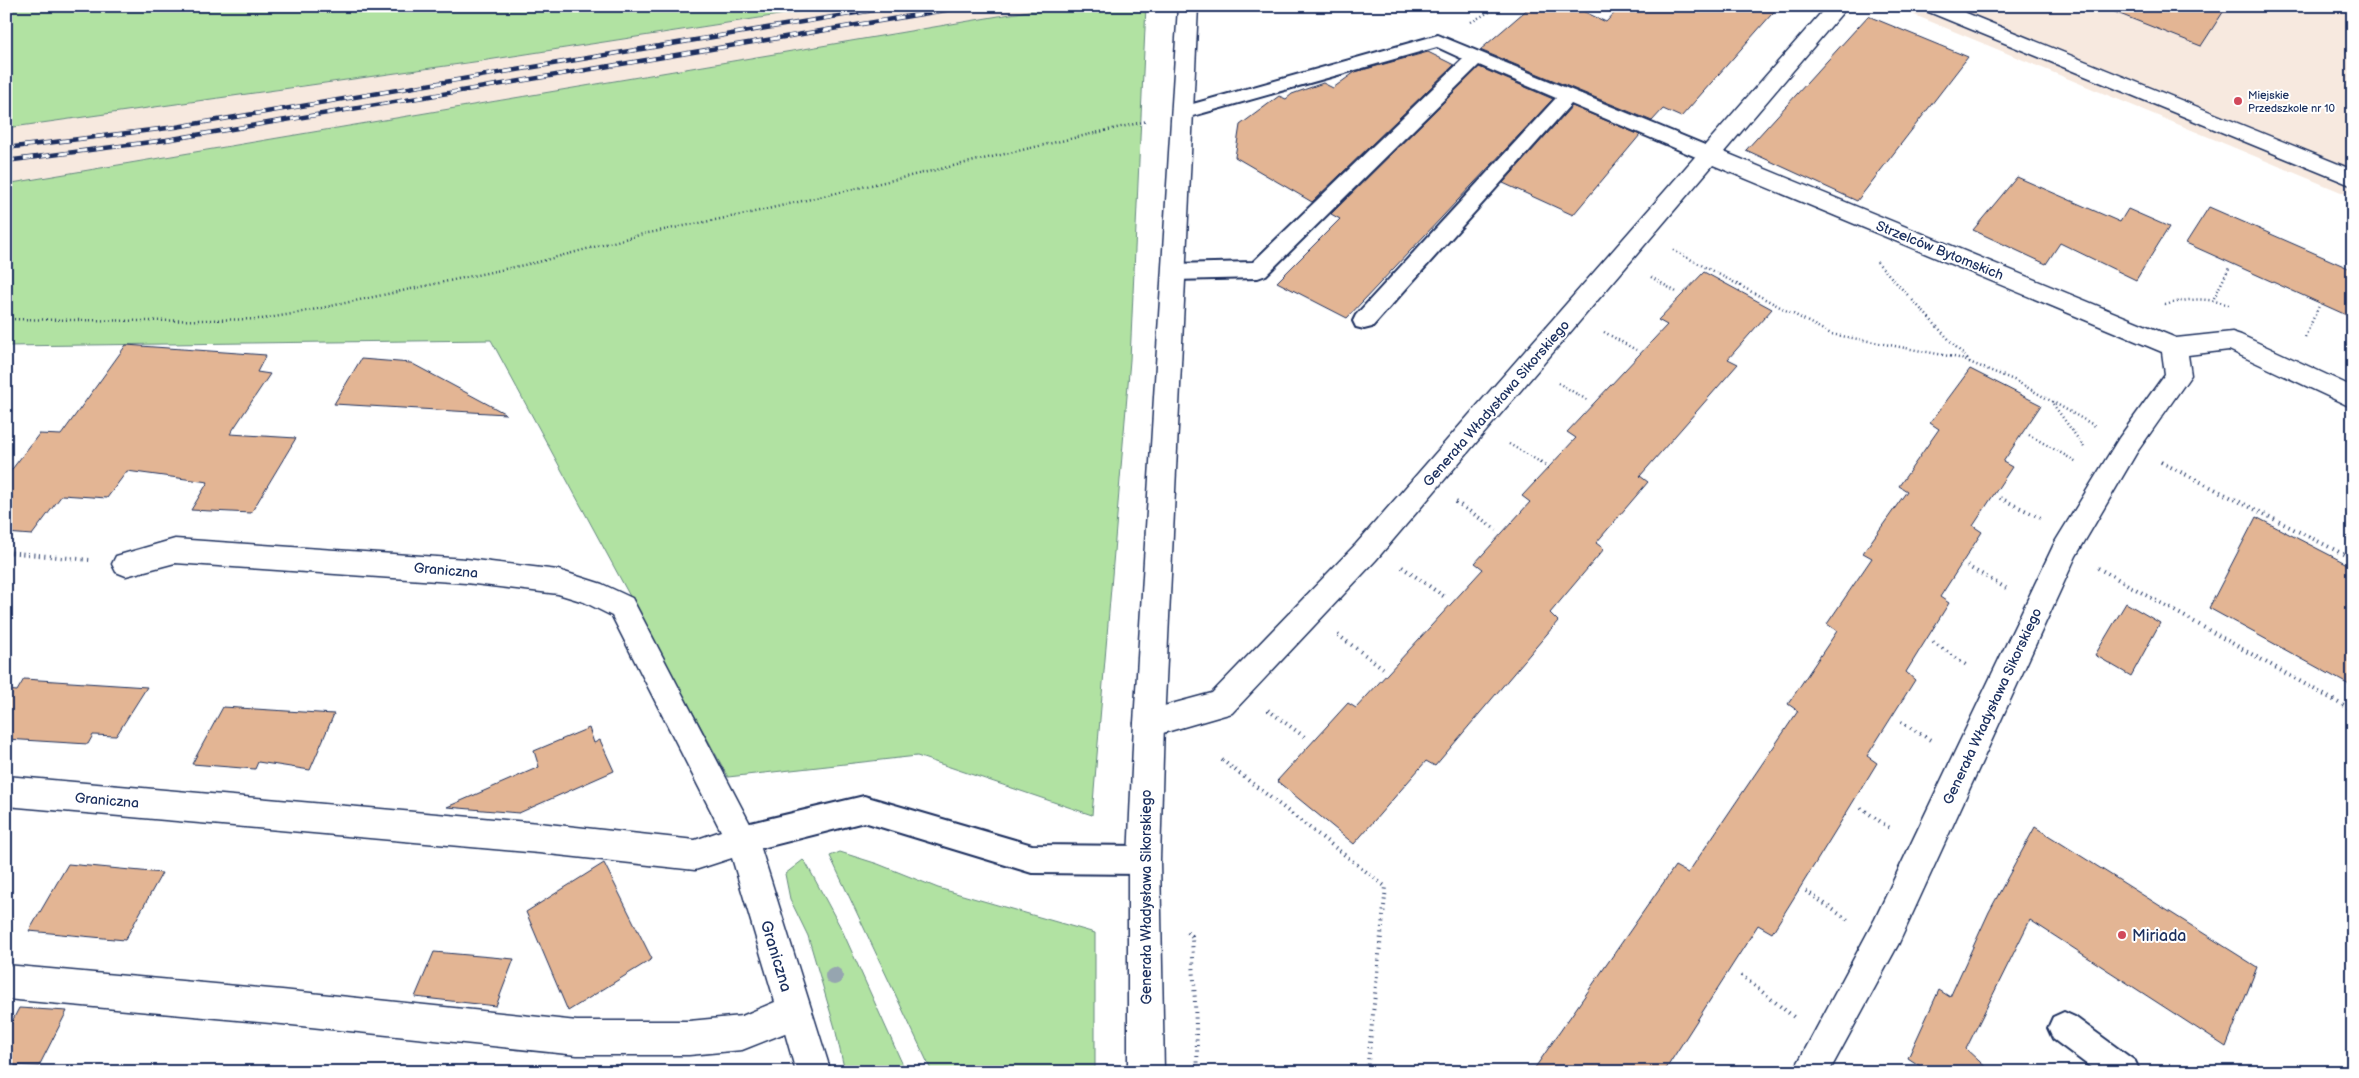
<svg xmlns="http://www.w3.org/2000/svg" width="2359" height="1078" font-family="'Balsamiq Sans',sans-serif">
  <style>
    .built { fill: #f7e9df }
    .green { fill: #b1e2a2; stroke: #668880 }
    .building { fill: #e3b594; stroke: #1b2f5e }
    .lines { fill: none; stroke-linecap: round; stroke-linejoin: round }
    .lane-casing { stroke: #1b2f5e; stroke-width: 4 }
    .street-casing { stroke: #1b2f5e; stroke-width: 3 }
    .secondary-casing { stroke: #1b2f5e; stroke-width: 3 }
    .path-far1 { stroke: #1b2f5e; stroke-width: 2.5; stroke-dasharray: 1 3; stroke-linecap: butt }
    .path { stroke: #1b2f5e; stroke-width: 4; stroke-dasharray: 1 4.5; stroke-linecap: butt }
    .lane { fill: #fff; fill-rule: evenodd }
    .street { fill: #fff; fill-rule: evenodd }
    .secondary { fill: #fff; fill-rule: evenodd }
    .rail-casing { stroke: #1b2f5e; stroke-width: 4.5 }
    .rail { stroke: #fff; stroke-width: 3; stroke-dasharray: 9; stroke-linecap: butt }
    .tree { fill: #96a5b0 }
    .poi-dot { fill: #d1495b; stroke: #fff; stroke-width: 2 }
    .labels { text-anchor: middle; stroke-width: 4; stroke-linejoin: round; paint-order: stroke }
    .far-poi-label { font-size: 11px; fill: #1b2f5e; stroke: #fff; text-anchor: start }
    .street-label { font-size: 14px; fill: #1b2f5e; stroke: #fff }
    .near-poi-label { font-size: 16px; fill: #1b2f5e; stroke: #fff; text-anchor: start }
    .near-street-label { font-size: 16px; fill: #1b2f5e; stroke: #fff }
  </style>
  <rect width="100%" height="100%" fill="#fff"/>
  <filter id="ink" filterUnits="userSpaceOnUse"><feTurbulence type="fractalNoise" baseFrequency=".02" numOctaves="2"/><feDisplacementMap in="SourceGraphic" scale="10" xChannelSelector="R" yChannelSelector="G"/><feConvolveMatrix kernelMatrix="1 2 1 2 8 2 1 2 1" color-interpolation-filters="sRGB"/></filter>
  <g filter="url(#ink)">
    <g class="built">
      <polygon points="837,6 1058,6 6,184 6,128 481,61"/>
      <polygon points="1893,6 2353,6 2353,197"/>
    </g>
    <g class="green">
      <polygon points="6,6 837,6 481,61 6,128"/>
      <polygon points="1058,6 1146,6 1130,360 1092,815 917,756 728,777 491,340 6,346 6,184"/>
      <polygon points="840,852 878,864 938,888 1095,933 1095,1072 932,1072 830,856"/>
      <polygon points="803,860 806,863 842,930 906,1072 845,1072 835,1028 808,936 790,899 785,874"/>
    </g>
    <g class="building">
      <polygon points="1531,6 1572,6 1606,22 1621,6 1779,6 1681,117 1663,109 1652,121 1480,50"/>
      <polygon points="2107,6 2227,6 2201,46 2107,9"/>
      <polygon points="1868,16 1968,57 1857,201 1746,150"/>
      <polygon points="1428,52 1454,65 1312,202 1235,157 1240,125 1279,96 1286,99 1292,94 1323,83 1333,88 1355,72"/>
      <polygon points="1479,67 1553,99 1347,318 1277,282 1340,219 1331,214"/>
      <polygon points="1572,106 1640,135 1573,215 1503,183"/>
      <polygon points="2017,177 2120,222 2128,209 2169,227 2136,280 2060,243 2046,264 1973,230"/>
      <polygon points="2209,207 2353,270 2353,318 2186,243"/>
      <polygon points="1704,272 1772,309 1728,359 1738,364 1640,476 1648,482 1596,543 1604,549 1550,613 1558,621 1435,766 1426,761 1354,844 1277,781 1348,703 1356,708 1483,569 1475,563 1530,502 1522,496 1576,438 1567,432 1667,325 1658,320"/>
      <polygon points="126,345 266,355 257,372 270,374 230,434 296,438 251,513 191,510 208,482 127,471 107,498 62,495 32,535 6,533 6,477 39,434 61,435"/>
      <polygon points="361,359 411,363 506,414 334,404"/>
      <polygon points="1970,369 2041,405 2003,462 2012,467 1973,526 1982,532 1940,597 1949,603 1906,672 1915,680 1867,756 1877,763 1826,846 1772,933 1758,925 1664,1072 1532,1072 1675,866 1688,873 1798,711 1788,704 1837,631 1827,624 1872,558 1863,553 1907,491 1899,486 1939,429 1930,423"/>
      <polygon points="2256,517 2353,567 2353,687 2209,608"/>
      <polygon points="2126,603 2160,623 2131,676 2095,655"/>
      <polygon points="24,679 147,687 116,736 93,735 88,744 6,739 6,690 17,691"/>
      <polygon points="223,707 334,714 310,770 258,762 255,769 192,764"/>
      <polygon points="589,728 594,743 600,740 614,771 519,813 447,807 539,767 534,751"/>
      <polygon points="2035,827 2257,967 2226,1047 2030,920 1966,1049 1991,1072 1929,1072 1908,1058 1939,990 1950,997 1989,912"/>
      <polygon points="604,863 652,959 568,1011 526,912"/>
      <polygon points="68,864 162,873 125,940 29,931"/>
      <polygon points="434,952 514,959 496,1006 415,997"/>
      <polygon points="19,1008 67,1011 39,1066 6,1065 6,1033"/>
    </g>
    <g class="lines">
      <g class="lane-casing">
        <g id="lane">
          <polygon points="1438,35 1717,150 1720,155 1717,160 1710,162 1703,160 1571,104 1372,327 1364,329 1356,327 1353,321 1356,315 1556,98 1479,65 1266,275 1258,278 1174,280 1166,277 1163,272 1166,267 1174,264 1253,262 1463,59 1437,47 1182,119 1175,117 1172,113 1175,109"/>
          <polygon points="864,796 1032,845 1144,846 1154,850 1159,860 1154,870 1144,874 1032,873 864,822 742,853 732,849 728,839 732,829 742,825"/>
          <polygon points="2064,1012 2075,1017 2135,1061 2140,1072 2097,1072 2053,1039 2048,1028 2053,1017"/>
        </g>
      </g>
      <g class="street-casing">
        <g id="street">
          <polygon points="1827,6 1848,6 1724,152 2176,338 2232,332 2241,335 2353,387 2353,408 2229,350 2188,355 2191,375 2137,452 2076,556 1899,943 1829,1072 1793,1072 1875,919 2055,542 2119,438 2165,374 2162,352 1713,165 1376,560 1232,713 1149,737 1138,733 1134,723 1138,713 1212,693 1356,544"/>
          <polygon points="1921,6 1949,6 2353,170 2353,186 1924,10"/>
          <polygon points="175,539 466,559 558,570 602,584 632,598 758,839 831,1072 796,1072 785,1033 742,1050 689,1055 577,1055 282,1024 6,999 6,965 282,990 577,1021 689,1021 742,1016 775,1002 732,858 695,870 539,853 6,806 6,776 539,823 695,840 721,831 612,616 584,602 558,594 466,583 175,563 126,576 116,572 112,564 116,556"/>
        </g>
      </g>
      <g class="secondary-casing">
        <polygon id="secondary" points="1178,6 1198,6 1164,723 1160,860 1164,1072 1128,1072 1128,860 1134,723"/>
      </g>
      <g class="path-far1">
        <polyline points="1471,22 1500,6"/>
        <polyline points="1673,250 1831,334 1959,358 2014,380 2097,427"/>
        <polyline points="1877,262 1970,362"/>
        <polyline points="1651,277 1678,293"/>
        <polyline points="2214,298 2230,266"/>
        <path d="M2165,305C2189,298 2208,297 2231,306"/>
        <polyline points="6,319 146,321 262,319 298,313 538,262 643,234 746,214 1147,121"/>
        <polyline points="1604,332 1636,350"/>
        <polyline points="2305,337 2319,306"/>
        <polyline points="1558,383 1589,401"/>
        <polyline points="2053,404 2084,447"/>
        <polyline points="2029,435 2077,462"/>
        <polyline points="1509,444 1542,463"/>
        <polyline points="2161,462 2163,463"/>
      </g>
      <g class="path">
        <polyline points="1540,462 1547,466"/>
        <polyline points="2161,462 2353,559"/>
        <polyline points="2000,498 2041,518"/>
        <polyline points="1456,502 1497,530"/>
        <polyline points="6,552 90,560"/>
        <polyline points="1967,566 2006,588"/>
        <polyline points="1402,567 1446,598"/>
        <polyline points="2098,568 2353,711"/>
        <polyline points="1338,635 1383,668"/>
        <polyline points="1933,642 1968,666"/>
        <polyline points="1268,710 1306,738"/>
        <polyline points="1901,722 1932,741"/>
        <polyline points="1222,760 1386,887 1367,1072"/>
        <polyline points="1861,808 1891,829"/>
        <polyline points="1806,891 1848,920"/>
        <polyline points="1187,932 1192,936 1198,1072"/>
        <polyline points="1741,975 1795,1018"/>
      </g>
      <use href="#lane" class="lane"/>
      <use href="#street" class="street"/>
      <use href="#secondary" class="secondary"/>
      <g class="rail-casing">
        <g id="rail">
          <polyline points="6,148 176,127 898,6"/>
          <polyline points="6,161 166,140 970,6"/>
        </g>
      </g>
      <use href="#rail" class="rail"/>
    </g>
    <circle class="tree" cx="834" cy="976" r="9"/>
  </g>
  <g class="poi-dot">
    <circle cx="2238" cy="101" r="5"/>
    <circle cx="2122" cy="935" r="5"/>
  </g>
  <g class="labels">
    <g class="far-poi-label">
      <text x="2248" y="99">Miejskie<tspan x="2248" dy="13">Przedszkole nr 10</tspan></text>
    </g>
    <g class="street-label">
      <text transform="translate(1940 250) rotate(22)" y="5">Strzelców Bytomskich</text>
      <text transform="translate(1496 403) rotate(-49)" y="5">Generała Władysława Sikorskiego</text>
      <text transform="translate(446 570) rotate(5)" y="5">Graniczna</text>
      <text transform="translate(1992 706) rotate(-65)" y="5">Generała Władysława Sikorskiego</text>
      <text transform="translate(107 800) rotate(5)" y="5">Graniczna</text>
      <text transform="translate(1146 897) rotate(-90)" y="5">Generała Władysława Sikorskiego</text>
    </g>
    <g class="near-poi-label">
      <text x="2132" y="941">Miriada</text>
    </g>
    <g class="near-street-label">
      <text transform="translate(777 956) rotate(73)" y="6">Graniczna</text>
    </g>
  </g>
  <rect width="2359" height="1078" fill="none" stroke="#fff" stroke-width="25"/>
  <rect x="12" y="12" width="2334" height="1053" fill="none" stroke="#1b2f5e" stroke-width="2" filter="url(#ink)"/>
</svg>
